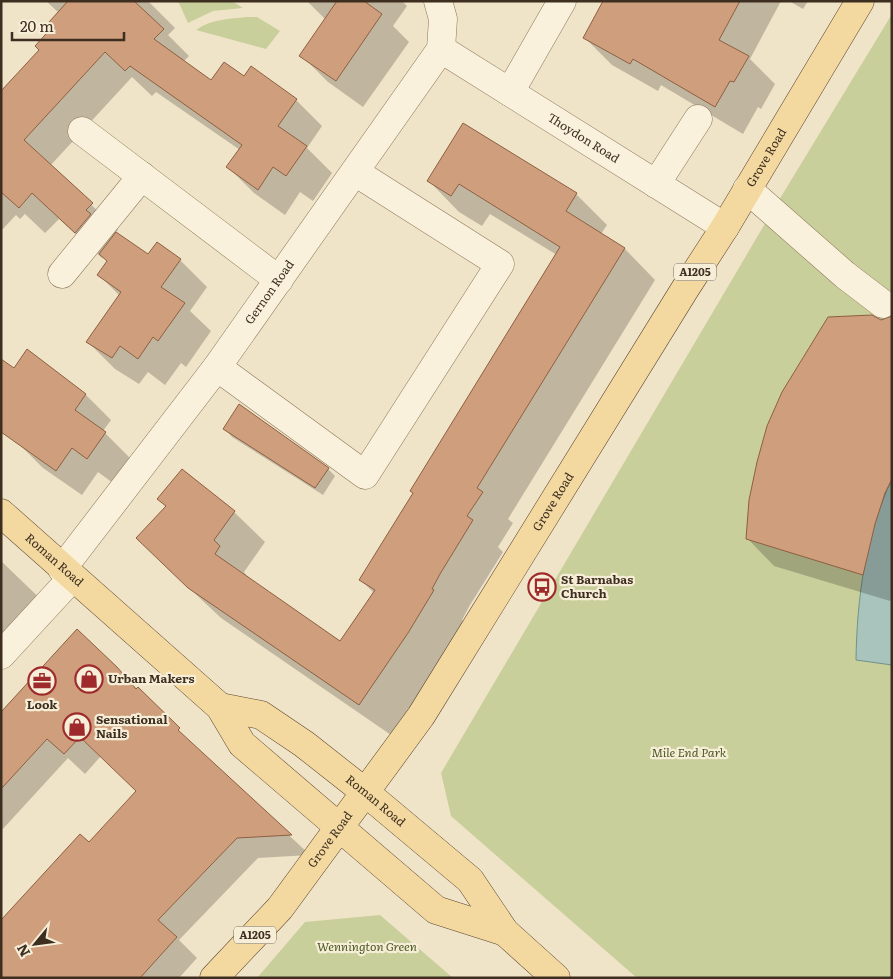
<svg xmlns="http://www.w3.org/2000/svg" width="893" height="979" font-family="Literata,serif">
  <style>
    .green { fill: #c9cf9b }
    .water { fill: #a9c4bc; stroke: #6f938a }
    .shadow { fill: #0003 }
    .building { fill: #cf9f7d; stroke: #8d5f41 }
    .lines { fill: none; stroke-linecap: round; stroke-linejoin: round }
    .minor-casing { stroke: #8d765c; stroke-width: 29 }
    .major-casing { stroke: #5b4430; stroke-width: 29 }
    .minor { stroke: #faf1dc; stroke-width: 28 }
    .major { stroke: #f3d9a0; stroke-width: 28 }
    .labels { text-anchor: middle; stroke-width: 4.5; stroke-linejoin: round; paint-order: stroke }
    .shield { fill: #f7eed8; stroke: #756857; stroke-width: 1 }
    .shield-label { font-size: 11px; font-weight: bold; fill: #3d2e20 }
    .street-label { font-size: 12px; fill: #3d2e20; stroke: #f7eed8 }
    .poi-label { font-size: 12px; font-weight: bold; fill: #3d2e20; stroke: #f7eed8; text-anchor: start }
    .park-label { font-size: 12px; font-style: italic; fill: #4d5a26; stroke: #f7eed8 }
  </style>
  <rect width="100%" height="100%" fill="#f0e4c8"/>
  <g class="green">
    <polygon points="178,1 232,1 243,8 213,11 188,23"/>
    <polygon points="892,14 892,978 637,978 451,816 441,773 776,205"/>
    <path d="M247,17H257L280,31L266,49L196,30C212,19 228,19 247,17Z"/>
    <polygon points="380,915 453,978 257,978 305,922"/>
  </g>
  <path class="water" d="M892,479V665L856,660C857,599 865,535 892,479Z"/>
  <g class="shadow">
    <polygon points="46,1 148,1 175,28 168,35 189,56 184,61 212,82 244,78 296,100 322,126 307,148 332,173 313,201 300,192 285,215 254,193 228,167 240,150 156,92 152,96 132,77 50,166 118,230 115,233 149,256 180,260 207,287 190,311 211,331 186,367 181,363 165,385 148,372 139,384 115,369 88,342 120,296 99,275 108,262 103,257 102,258 59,219 45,233 25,214 20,219 16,215 1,231 1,93 41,50 55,26 59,13"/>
    <polygon points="307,1 402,1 407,6 393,26 409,42 363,107 328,82 301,55 326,20"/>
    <polygon points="690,1 781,1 750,59 775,84 761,109 758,107 743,134 661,85 658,91 612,65 585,38"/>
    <polygon points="789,1 808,1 803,9"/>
    <polygon points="464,124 576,194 607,225 601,234 625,249 655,280 508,519 513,523 498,547 503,552 470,605 462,620 464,622 439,664 391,735 221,618 169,569 166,507 159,499 234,512 265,542 244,572 249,579 340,642 374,593 361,580 557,255 490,214 482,226 459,212 429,181"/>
    <polygon points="892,318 892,595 890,601 774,566 747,538 881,321"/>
    <polygon points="42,361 86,395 111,420 103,431 130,458 113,483 98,472 82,495 43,468 18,443 15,370"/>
    <polygon points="225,429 328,469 335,476 323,495 232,437"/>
    <polygon points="1,561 50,608 1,655"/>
    <polygon points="116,668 198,750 310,855 258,858 179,940 197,958 179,978 1,978 89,844 138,791 101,756 85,774 68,758 1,831 1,724"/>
  </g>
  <g class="building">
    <polygon points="68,1 134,1 164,29 154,39 211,80 224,62 244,76 251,66 297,99 278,126 307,146 286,176 273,167 258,190 226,167 242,145 130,66 125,71 105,52 24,140 93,203 86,210 91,214 75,233 32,193 19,208 1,192 1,91 39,50 35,46 54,25 49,22"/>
    <polygon points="337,1 364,1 382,14 336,81 299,56"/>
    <polygon points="603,1 740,1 719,40 749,56 734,82 730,81 715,107 633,59 630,64 583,38"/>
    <polygon points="463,123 577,193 566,211 625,248 477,488 483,492 467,516 473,520 440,574 432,589 434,590 408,633 359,705 188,588 136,538 166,506 157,499 182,469 235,511 214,540 220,546 215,554 340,641 375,590 359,580 413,493 410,491 560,247 459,184 451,196 427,181"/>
    <polygon points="116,232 148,254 157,242 181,259 161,287 185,303 158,341 153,337 138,359 120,346 112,358 86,342 121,292 97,275 107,261 99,254"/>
    <polygon points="872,315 881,320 892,316 892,479 885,493 875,524 863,575 746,539 749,500 757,462 767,426 782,392 828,317"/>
    <polygon points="27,349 86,394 75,410 106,432 87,459 72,448 56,471 1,432 1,359 14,368"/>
    <polygon points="239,404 329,468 315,488 223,429"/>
    <polygon points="77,629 117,667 136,689 138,687 180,728 178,730 292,835 237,838 158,920 177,937 140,978 1,978 1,920 80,834 89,842 136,791 80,737 64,754 47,739 1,789 1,712"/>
  </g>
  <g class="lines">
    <g class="minor-casing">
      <g id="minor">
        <path id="s1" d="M441,49L725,227"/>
        <polyline points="510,92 562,1"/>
        <polyline points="82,131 279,280"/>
        <polyline points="656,184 698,119"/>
        <polyline points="747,189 845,275 883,304"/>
        <polyline points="62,274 142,176"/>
        <polyline points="217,367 365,475 500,264 355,172"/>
        <path id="s2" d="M62,569L217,367L441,49L443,19L438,1"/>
        <polyline points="1,655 72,578"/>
      </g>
    </g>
    <g class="major-casing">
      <g id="major">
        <path id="s3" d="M1,513L220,707L242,744L436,910L505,932"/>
        <path id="s4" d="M220,707L261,715L304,744L365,792L470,880L505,932L556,978"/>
        <path id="s5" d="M214,978L280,908L421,716L685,289L725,227L860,1"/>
      </g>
    </g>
    <use href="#minor" class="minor"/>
    <use href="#major" class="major"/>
  </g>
  <defs>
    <g id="bus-ring" transform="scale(1.4375)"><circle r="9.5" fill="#f7eed8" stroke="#9e2a2b" stroke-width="1.5"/><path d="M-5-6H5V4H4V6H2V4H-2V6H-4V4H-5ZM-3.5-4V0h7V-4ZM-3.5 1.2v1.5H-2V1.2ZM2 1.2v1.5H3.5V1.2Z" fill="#9e2a2b"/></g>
    <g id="shop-ring" transform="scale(1.4375)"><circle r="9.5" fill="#f7eed8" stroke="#9e2a2b" stroke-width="1.5"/><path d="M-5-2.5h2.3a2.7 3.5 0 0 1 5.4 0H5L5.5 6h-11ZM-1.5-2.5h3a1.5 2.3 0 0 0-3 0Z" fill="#9e2a2b"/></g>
    <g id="office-ring" transform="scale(1.4375)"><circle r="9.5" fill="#f7eed8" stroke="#9e2a2b" stroke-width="1.5"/><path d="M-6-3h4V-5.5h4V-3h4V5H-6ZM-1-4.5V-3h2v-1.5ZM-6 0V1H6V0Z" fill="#9e2a2b"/></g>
  </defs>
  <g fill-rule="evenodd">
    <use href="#bus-ring" x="542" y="587"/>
    <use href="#shop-ring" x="89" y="679"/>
    <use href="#office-ring" x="42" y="681"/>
    <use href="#shop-ring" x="77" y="727"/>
  </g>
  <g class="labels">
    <g class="shield">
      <rect x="674" y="263.5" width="42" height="17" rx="4"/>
      <rect x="234" y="926.5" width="42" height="17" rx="4"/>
    </g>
    <g class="shield-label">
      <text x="695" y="276">A1205</text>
      <text x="255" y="939">A1205</text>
    </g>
    <g class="street-label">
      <text dy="4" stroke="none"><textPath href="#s1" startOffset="168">Thoydon Road</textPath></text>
      <text dy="4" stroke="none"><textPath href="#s5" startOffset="991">Grove Road</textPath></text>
      <text dy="4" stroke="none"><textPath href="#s2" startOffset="346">Gernon Road</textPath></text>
      <text dy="4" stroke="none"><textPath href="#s5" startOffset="586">Grove Road</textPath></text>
      <text dy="4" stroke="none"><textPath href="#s3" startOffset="71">Roman Road</textPath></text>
      <text dy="4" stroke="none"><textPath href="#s4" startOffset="185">Roman Road</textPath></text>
      <text dy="4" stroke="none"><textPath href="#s5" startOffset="181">Grove Road</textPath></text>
    </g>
    <g class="poi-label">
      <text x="561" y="584">St Barnabas<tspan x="561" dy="14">Church</tspan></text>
      <text x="108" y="683">Urban Makers</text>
      <text x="42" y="709" text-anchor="middle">Look</text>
      <text x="96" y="724">Sensational<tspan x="96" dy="14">Nails</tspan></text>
    </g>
    <g class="park-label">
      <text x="689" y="757">Mile End Park</text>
      <text x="367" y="951">Wennington Green</text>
    </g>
  </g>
  <rect width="893" height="979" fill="none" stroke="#3d2e20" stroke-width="5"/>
  <g transform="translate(35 944) rotate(241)" stroke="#f7eed8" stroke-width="4" paint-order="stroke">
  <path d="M0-4L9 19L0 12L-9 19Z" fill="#3d2e20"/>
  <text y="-8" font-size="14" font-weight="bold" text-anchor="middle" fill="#3d2e20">N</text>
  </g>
  <path d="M12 32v8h112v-8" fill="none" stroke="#3d2e20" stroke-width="2.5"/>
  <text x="20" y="32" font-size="15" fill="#3d2e20" stroke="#f7eed8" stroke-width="4" paint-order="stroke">20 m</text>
</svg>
